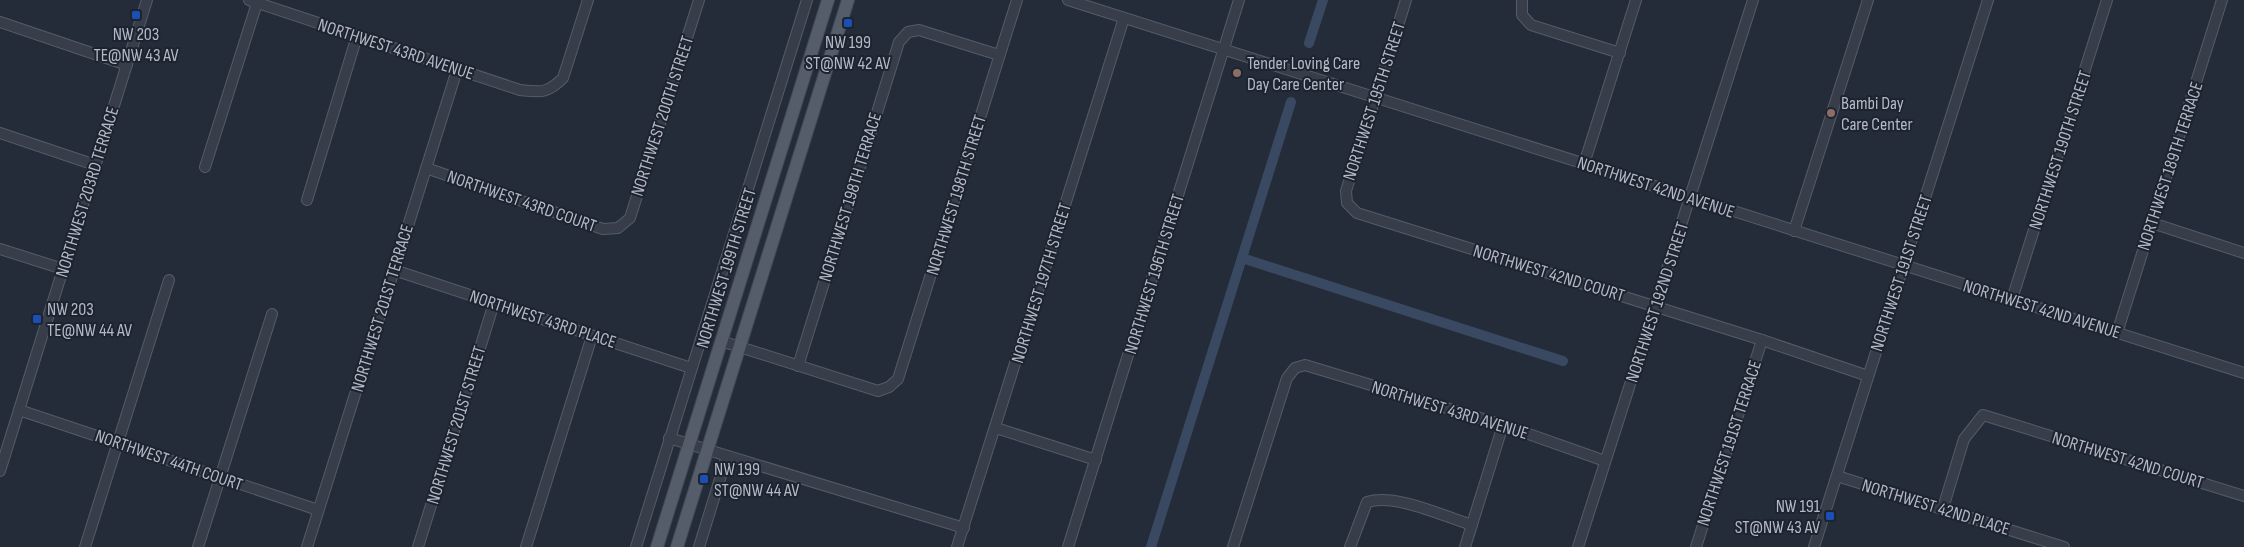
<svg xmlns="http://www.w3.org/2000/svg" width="2244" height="547" font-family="'Sofia Sans Condensed',sans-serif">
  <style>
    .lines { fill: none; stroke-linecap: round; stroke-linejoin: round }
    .canal { stroke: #3a4962; stroke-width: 10 }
    .minor-casing { stroke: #555c68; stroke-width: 12 }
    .major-casing { stroke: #404753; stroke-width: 14 }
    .minor { stroke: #373e4a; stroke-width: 10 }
    .major { stroke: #555d6a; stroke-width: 12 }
    .transit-dot { fill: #1a4fb4; stroke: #1d232f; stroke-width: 2 }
    .education-dot { fill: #8d6e63; stroke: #1d232f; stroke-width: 2 }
    .labels { text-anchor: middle; stroke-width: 4; stroke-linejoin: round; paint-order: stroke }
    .poi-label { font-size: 18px; fill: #b3b9c6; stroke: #1d232f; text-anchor: start }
    .street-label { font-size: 18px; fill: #b3b9c6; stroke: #1d232f }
  </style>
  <rect width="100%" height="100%" fill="#242c3a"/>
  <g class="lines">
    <g class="canal">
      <polyline points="1309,43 1323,0"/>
      <polyline points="1242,258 1563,361"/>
      <polyline points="1151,547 1291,102"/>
    </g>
    <g class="minor-casing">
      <g id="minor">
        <path d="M249,0L520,90C541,92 547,94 563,78L588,0"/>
        <polyline points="1068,0 2244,373"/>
        <polyline points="1406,0 1346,191 1347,203 1357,213 1762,340 1868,376"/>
        <polyline points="1522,0 1522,15 1531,25 1620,53"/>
        <polyline points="0,22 127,65"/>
        <polyline points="0,133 95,165"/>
        <polyline points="1584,164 1636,0"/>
        <polyline points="205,167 257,3"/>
        <polyline points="426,168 603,229 618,228 630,218 699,0"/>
        <polyline points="307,200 357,36"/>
        <polyline points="2152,223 2244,253"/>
        <polyline points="1794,231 1868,0"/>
        <polyline points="0,249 63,269"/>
        <polyline points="394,270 691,368"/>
        <polyline points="2012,299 2107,0"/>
        <polyline points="2117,333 2222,0"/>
        <polyline points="721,341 878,391 889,387 898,379 1017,0"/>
        <polyline points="798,366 899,42 908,32 919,30 999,55"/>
        <polyline points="19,410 318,510"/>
        <polyline points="996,428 1096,460"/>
        <polyline points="669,438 964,528"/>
        <polyline points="0,471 147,0"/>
        <polyline points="1837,476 2064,547"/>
        <polyline points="1943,508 1964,439 1983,415 2244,496"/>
        <polyline points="85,547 169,280"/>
        <polyline points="198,547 272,314"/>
        <polyline points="307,547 457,70"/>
        <polyline points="418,547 494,303"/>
        <polyline points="526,547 592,336"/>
        <polyline points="636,547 807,0"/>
        <polyline points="699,547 727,456"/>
        <polyline points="957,547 1124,18"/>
        <polyline points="1068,547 1239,0"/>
        <polyline points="1233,547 1287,378 1295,368 1305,365 1503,425 1605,461"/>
        <path d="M1350,547L1367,502C1395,493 1443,516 1472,525"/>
        <polyline points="1465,547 1503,425"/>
        <polyline points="1578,547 1753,0"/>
        <polyline points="1696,547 1762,340"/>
        <polyline points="1814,547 1988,0"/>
      </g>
    </g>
    <g class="major-casing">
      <g id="major">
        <polyline points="657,547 828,0"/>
        <polyline points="677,547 848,0"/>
      </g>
    </g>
    <use href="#minor" class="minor"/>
    <use href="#major" class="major"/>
  </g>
  <g class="transit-dot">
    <rect x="131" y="10" width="10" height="10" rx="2.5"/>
    <rect x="843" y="18" width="10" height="10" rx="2.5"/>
    <rect x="32" y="314" width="10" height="10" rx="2.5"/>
    <rect x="699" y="474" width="10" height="10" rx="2.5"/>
    <rect x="1825" y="511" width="10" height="10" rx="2.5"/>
  </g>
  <g class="education-dot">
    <circle cx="1237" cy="73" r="5"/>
    <circle cx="1831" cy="113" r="5"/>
  </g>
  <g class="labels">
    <g class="poi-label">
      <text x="136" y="40" text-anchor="middle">NW 203<tspan x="136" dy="21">TE@NW 43 AV</tspan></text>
      <text x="848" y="48" text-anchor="middle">NW 199<tspan x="848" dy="21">ST@NW 42 AV</tspan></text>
      <text x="1247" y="69">Tender Loving Care<tspan x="1247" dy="21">Day Care Center</tspan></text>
      <text x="1841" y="109">Bambi Day<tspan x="1841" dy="21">Care Center</tspan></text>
      <text x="47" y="315">NW 203<tspan x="47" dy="21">TE@NW 44 AV</tspan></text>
      <text x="714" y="475">NW 199<tspan x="714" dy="21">ST@NW 44 AV</tspan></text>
      <text x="1820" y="512" text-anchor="end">NW 191<tspan x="1820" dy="21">ST@NW 43 AV</tspan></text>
    </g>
    <g class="street-label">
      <text transform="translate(396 49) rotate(18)" y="6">NORTHWEST 43RD AVENUE</text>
      <text transform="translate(1374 101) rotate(-72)" y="6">NORTHWEST 195TH STREET</text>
      <text transform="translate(662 116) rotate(-72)" y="6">NORTHWEST 200TH STREET</text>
      <text transform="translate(2060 150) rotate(-72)" y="6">NORTHWEST 190TH STREET</text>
      <text transform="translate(2170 166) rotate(-72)" y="6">NORTHWEST 189TH TERRACE</text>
      <text transform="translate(1656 187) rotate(18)" y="6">NORTHWEST 42ND AVENUE</text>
      <text transform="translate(87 192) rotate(-73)" y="6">NORTHWEST 203RD TERRACE</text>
      <text transform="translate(956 195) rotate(-73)" y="6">NORTHWEST 198TH STREET</text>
      <text transform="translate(850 197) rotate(-73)" y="6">NORTHWEST 198TH TERRACE</text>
      <text transform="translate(522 201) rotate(19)" y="6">NORTHWEST 43RD COURT</text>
      <text transform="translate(726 268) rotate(-73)" y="6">NORTHWEST 199TH STREET</text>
      <text transform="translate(1549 273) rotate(17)" y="6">NORTHWEST 42ND COURT</text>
      <text transform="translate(1901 273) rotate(-72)" y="6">NORTHWEST 191ST STREET</text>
      <text transform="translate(1154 274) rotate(-73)" y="6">NORTHWEST 196TH STREET</text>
      <text transform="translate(1041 283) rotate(-73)" y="6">NORTHWEST 197TH STREET</text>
      <text transform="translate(1657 302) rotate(-72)" y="6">NORTHWEST 192ND STREET</text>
      <text transform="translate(382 308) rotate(-73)" y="6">NORTHWEST 201ST TERRACE</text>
      <text transform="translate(2042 309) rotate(17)" y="6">NORTHWEST 42ND AVENUE</text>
      <text transform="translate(543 319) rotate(18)" y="6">NORTHWEST 43RD PLACE</text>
      <text transform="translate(1450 410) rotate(17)" y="6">NORTHWEST 43RD AVENUE</text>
      <text transform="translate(456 425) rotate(-73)" y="6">NORTHWEST 201ST STREET</text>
      <text transform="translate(1729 443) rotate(-72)" y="6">NORTHWEST 191ST TERRACE</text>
      <text transform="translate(169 460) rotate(19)" y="6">NORTHWEST 44TH COURT</text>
      <text transform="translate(2128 460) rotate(17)" y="6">NORTHWEST 42ND COURT</text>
      <text transform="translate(1936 507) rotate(17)" y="6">NORTHWEST 42ND PLACE</text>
    </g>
  </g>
</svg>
